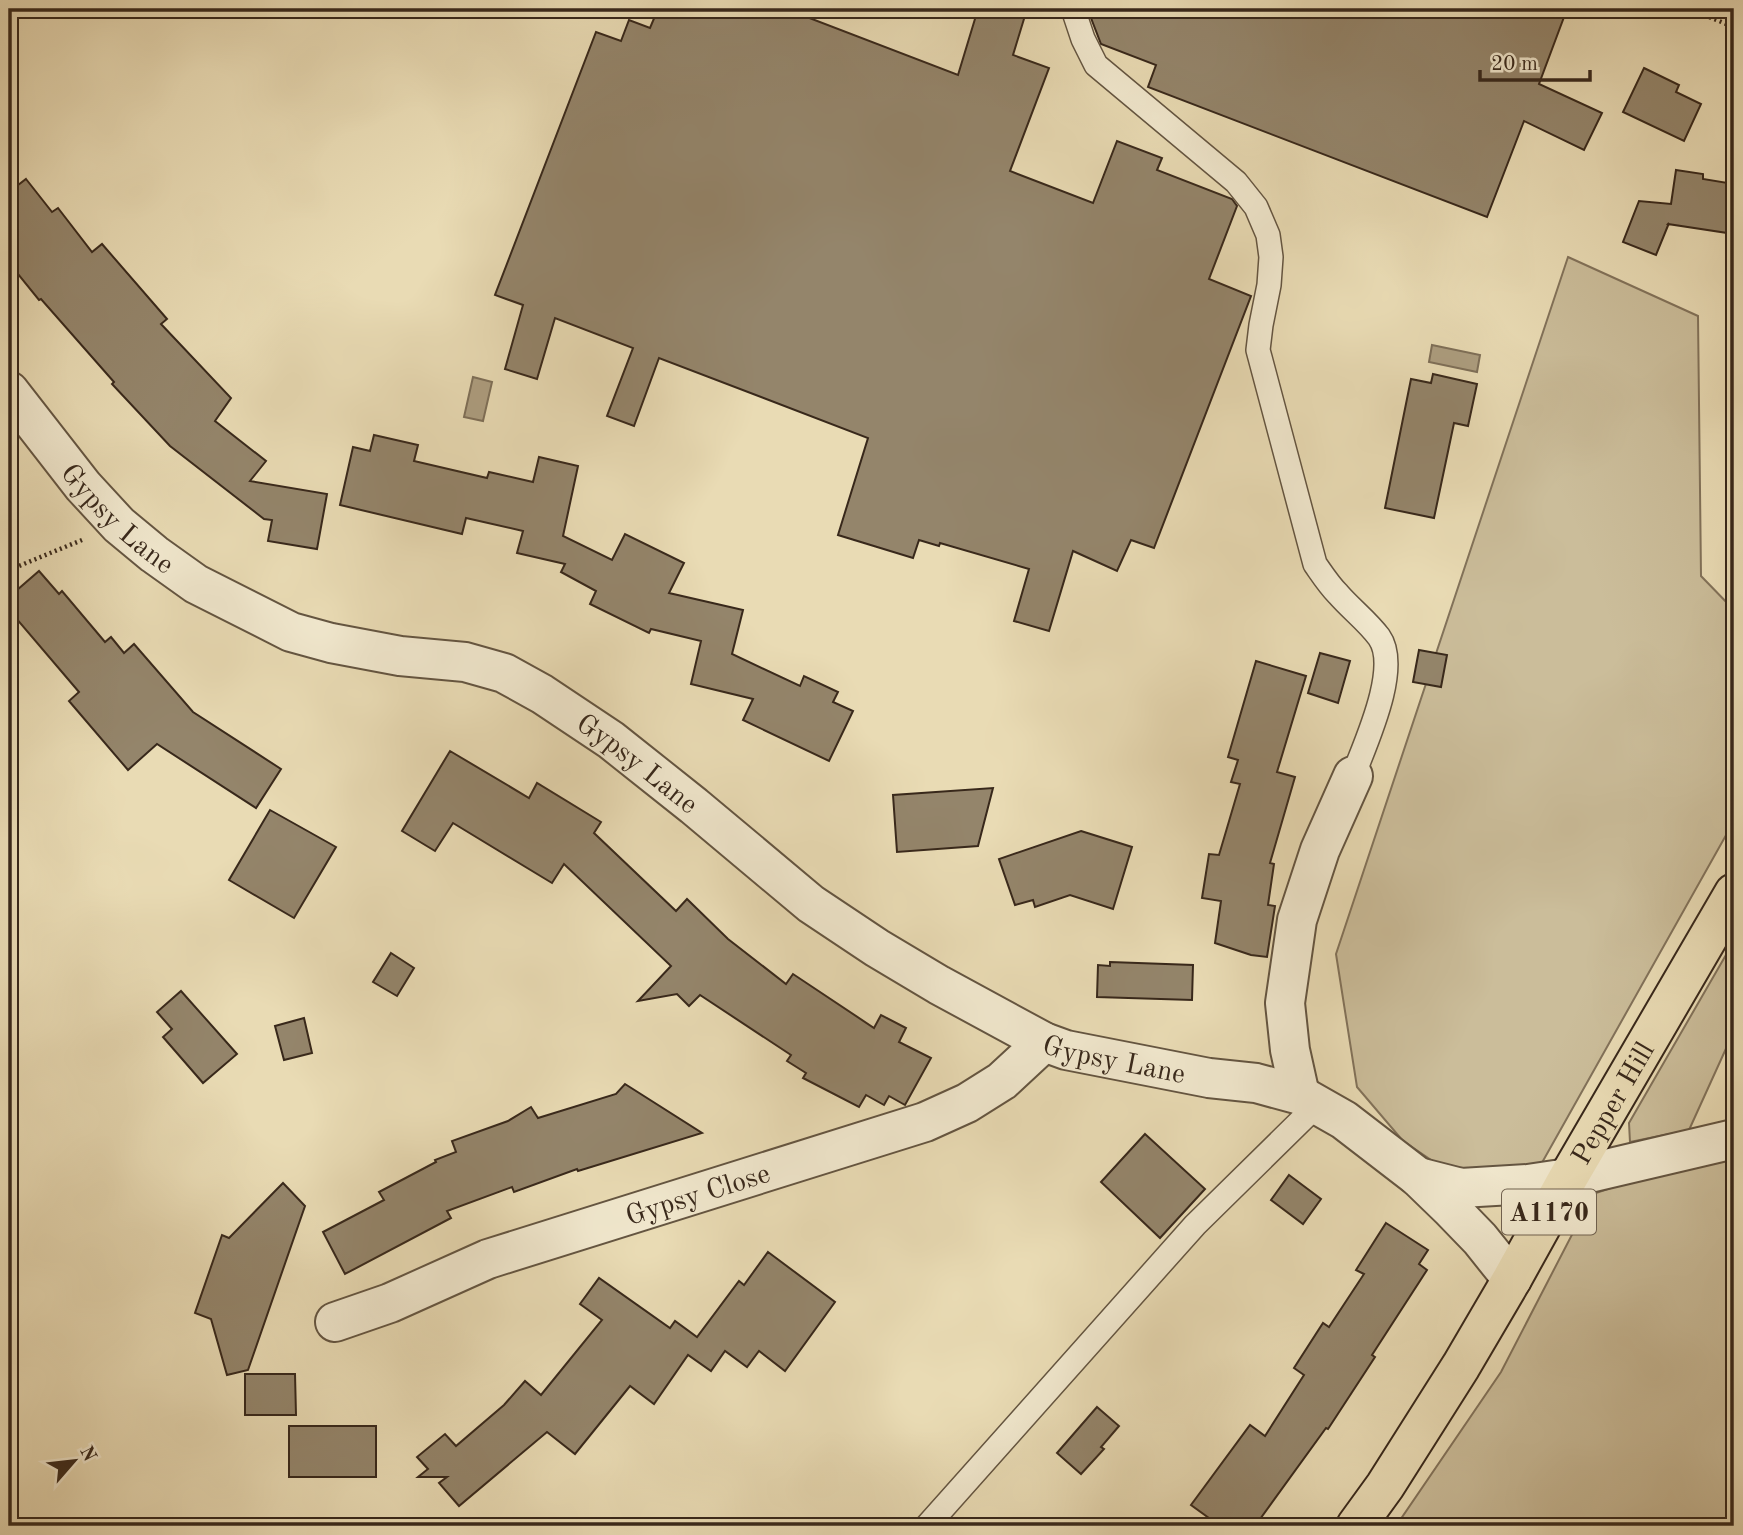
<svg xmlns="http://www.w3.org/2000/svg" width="1743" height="1535" font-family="'Old Standard TT',serif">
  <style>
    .green { fill: #cbbd9a; stroke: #82725a; stroke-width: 2 }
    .water { fill: #ad9e80; stroke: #7e6f58; stroke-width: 2 }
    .building { fill: #94856b; stroke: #38281b; stroke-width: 2 }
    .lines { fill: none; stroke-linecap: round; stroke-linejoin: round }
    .lane-casing { stroke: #645541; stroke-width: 26 }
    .street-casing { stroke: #645541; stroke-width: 42 }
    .primary-casing { stroke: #38281b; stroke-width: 42 }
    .path { stroke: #38281b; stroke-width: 4.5; stroke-dasharray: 2 3.5; stroke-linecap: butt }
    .lane { stroke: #f1e8ce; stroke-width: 23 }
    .street { stroke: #f1e8ce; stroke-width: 38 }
    .primary { stroke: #e9dbb4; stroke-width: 38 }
    .labels { text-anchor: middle; stroke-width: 5; stroke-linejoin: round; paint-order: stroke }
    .shield { fill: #f1e8ce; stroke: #706251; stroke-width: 2 }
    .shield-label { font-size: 26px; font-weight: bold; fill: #38281b }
    .street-label { font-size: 28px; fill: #38281b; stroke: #f1e8ce }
  </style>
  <rect width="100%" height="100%" fill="#e9dbb4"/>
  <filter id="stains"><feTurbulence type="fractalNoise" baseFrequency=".00286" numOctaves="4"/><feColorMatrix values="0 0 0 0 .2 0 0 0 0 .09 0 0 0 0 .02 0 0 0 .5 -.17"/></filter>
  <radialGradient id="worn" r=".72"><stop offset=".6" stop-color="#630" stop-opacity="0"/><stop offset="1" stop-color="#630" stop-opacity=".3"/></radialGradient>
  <g class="green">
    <polygon points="1568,257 1698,316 1701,576 1734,610 1734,821 1539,1168 1452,1174 1403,1141 1357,1087 1336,954"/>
    <polygon points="1734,941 1734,1031 1689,1130 1630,1142 1629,1123"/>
    <polygon points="1734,1152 1734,1526 1396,1526 1501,1372 1593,1194 1681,1164"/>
  </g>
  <g class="water">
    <polygon points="1432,345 1480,355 1477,372 1429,362"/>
    <polygon points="473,377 492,382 483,421 464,417"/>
  </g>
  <g class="building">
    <polygon points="658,9 786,9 958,75 978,9 1027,9 1013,55 1049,68 1010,171 1093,203 1117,141 1162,158 1157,170 1232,199 1237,206 1209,279 1251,296 1154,548 1131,540 1117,571 1073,551 1049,631 1014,621 1029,569 940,543 939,546 919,540 913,558 838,535 868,438 659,358 634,426 607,416 633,348 555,318 537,379 505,369 523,305 495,295 596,32 621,41 629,20 650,28"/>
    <polygon points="1094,9 1567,9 1539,84 1602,113 1584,150 1524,121 1487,217 1148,87 1156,65 1101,44 1091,18"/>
    <polygon points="1644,68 1679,85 1676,92 1701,104 1684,141 1623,112"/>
    <polygon points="1676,170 1703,174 1703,179 1734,184 1734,234 1668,224 1669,223 1656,255 1623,242 1639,201 1671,204"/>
    <polygon points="26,179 52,212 58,208 92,252 102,244 167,319 161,324 231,398 215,421 266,461 250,481 327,494 317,549 268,541 272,520 264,519 170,446 112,384 114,382 41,299 39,300 9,263 9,192"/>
    <polygon points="1433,374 1477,384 1468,426 1454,423 1434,518 1385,508 1411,379 1431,383"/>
    <polygon points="374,435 418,445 414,461 487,478 489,472 533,482 539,457 578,466 563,536 612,560 625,534 684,563 669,593 743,610 732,654 800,686 804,676 838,692 833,702 853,711 829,761 743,720 753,699 691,684 701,641 651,629 649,633 590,604 596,591 561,572 565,564 517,553 523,531 466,518 462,534 340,505 353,447 370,451"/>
    <polygon points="39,571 59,594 62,591 105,642 111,637 124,653 134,644 193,712 281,769 256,808 157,744 128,770 69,701 79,692 9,610 9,597"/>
    <polygon points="1419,650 1447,655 1441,687 1413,682"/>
    <polygon points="1320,653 1350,661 1338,703 1308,693"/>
    <polygon points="1256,661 1306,676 1277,772 1295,777 1270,863 1274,864 1268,905 1275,906 1267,957 1251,955 1215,943 1221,901 1202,898 1209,854 1219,855 1240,784 1231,782 1238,760 1228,757"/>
    <polygon points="450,751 529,798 537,783 601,822 594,833 676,911 687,899 728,939 786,984 793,974 874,1028 881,1015 906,1028 899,1042 931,1058 905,1105 889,1096 884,1105 866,1095 859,1107 803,1078 806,1073 787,1061 791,1055 700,995 689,1006 677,994 638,1001 671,966 564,864 552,883 453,823 435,851 402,831"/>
    <polygon points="993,788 978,846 897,852 893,795"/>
    <polygon points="270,810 336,847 294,918 229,880"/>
    <polygon points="1081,831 1132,847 1113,909 1070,895 1035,907 1033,900 1015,905 999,859"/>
    <polygon points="391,953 414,968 397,996 373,982"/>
    <polygon points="1110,962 1193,965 1192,1000 1097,997 1098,965 1110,966"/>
    <polygon points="181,991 237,1054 203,1083 163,1037 172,1029 157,1012"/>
    <polygon points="304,1018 312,1053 284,1060 275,1026"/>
    <polygon points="625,1084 702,1133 578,1171 577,1169 514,1192 512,1187 447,1211 451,1218 345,1274 323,1232 384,1200 379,1192 436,1162 435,1160 456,1152 452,1141 508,1121 531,1107 538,1118 616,1094"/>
    <polygon points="1145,1134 1205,1189 1160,1238 1101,1182"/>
    <polygon points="1289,1175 1321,1199 1303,1224 1271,1200"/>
    <polygon points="283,1183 305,1206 248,1370 227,1375 211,1319 195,1313 222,1235 229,1238"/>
    <polygon points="1386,1223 1428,1250 1419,1264 1427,1270 1372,1355 1375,1357 1328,1429 1326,1428 1255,1526 1220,1526 1191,1505 1250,1425 1265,1436 1304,1375 1294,1368 1323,1323 1329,1327 1364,1274 1356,1270"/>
    <polygon points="768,1252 835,1302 785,1371 759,1351 747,1367 725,1351 711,1371 688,1355 654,1404 630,1386 575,1454 547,1432 459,1506 439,1483 447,1477 418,1477 428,1469 417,1457 445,1434 456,1446 504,1405 525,1381 541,1395 602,1320 580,1304 599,1278 670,1328 675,1321 697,1337 739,1281 744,1285"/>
    <polygon points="245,1374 295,1374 296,1415 245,1415"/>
    <polygon points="1097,1407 1119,1426 1101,1447 1104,1449 1081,1474 1057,1453"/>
    <rect x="289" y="1426" width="87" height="51"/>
  </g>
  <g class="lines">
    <g class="lane-casing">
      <g id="lane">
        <path d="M1075,9L1074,12L1083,39L1096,65L1236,182L1256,207L1268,235L1271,257L1269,285L1261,325L1258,350L1315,564C1322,574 1329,585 1338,594C1351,609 1367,621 1379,637C1401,668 1365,744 1353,776"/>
        <polyline points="927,1526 1195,1225 1317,1105"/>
      </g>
    </g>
    <g class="street-casing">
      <g id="street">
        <path id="s1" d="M9,391L83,486L119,525L154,554L196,584L291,632L331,643L400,656L465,662L504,673L542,694L611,740L694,806L811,904L877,948L939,985L1044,1042L1066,1050L1209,1078L1256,1083L1300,1095L1344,1120L1418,1177L1450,1208L1480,1239L1512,1279"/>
        <polyline points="1300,1095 1290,1050 1285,1003 1297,920 1320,850 1353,776"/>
        <polyline points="1418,1177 1461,1188 1528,1184 1568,1178 1734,1139"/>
        <path id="s2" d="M335,1322L390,1303L488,1259L925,1122L967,1103L1002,1081L1044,1042"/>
      </g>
    </g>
    <g class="primary-casing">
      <g id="primary">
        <path id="s3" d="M1356,1526L1385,1486L1461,1366L1512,1279L1568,1178L1734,893"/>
      </g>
    </g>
    <g class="path">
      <polyline points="1689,9 1734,27"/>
      <polyline points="9,570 82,540"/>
    </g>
    <use href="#lane" class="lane"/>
    <use href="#street" class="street"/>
    <use href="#primary" class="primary"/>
  </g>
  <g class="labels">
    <rect class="shield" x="1502" y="1189.5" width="94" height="45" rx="5"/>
    <g class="shield-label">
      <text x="1549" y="1221">A1170</text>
    </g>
    <g class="street-label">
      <text dy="10" stroke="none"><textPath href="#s1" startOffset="168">Gypsy Lane</textPath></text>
      <text dy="10" stroke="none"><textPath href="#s1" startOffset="756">Gypsy Lane</textPath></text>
      <text dy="10" stroke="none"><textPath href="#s1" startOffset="1323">Gypsy Lane</textPath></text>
      <text dy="10" stroke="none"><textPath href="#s3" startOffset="495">Pepper Hill</textPath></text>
      <text dy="10" stroke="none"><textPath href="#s2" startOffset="385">Gypsy Close</textPath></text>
    </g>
  </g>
  <rect width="1743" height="1535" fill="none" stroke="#e9dbb4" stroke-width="35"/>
  <rect x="10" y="10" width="1722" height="1514" fill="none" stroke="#38281b" stroke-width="3.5"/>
  <rect x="18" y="18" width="1708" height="1500" fill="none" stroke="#38281b" stroke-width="2"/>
  <g transform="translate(74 1461) rotate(62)" stroke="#f1e8ce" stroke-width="5" paint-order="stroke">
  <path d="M0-5L12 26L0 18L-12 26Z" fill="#38281b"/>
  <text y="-10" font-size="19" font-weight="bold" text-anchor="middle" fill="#38281b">N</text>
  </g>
  <path d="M1480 70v10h110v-10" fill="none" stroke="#38281b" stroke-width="3.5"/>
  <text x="1491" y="70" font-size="21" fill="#38281b" stroke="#f1e8ce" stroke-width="5" paint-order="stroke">20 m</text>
  <rect width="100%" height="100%" filter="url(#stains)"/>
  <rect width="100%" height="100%" fill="url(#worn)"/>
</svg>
